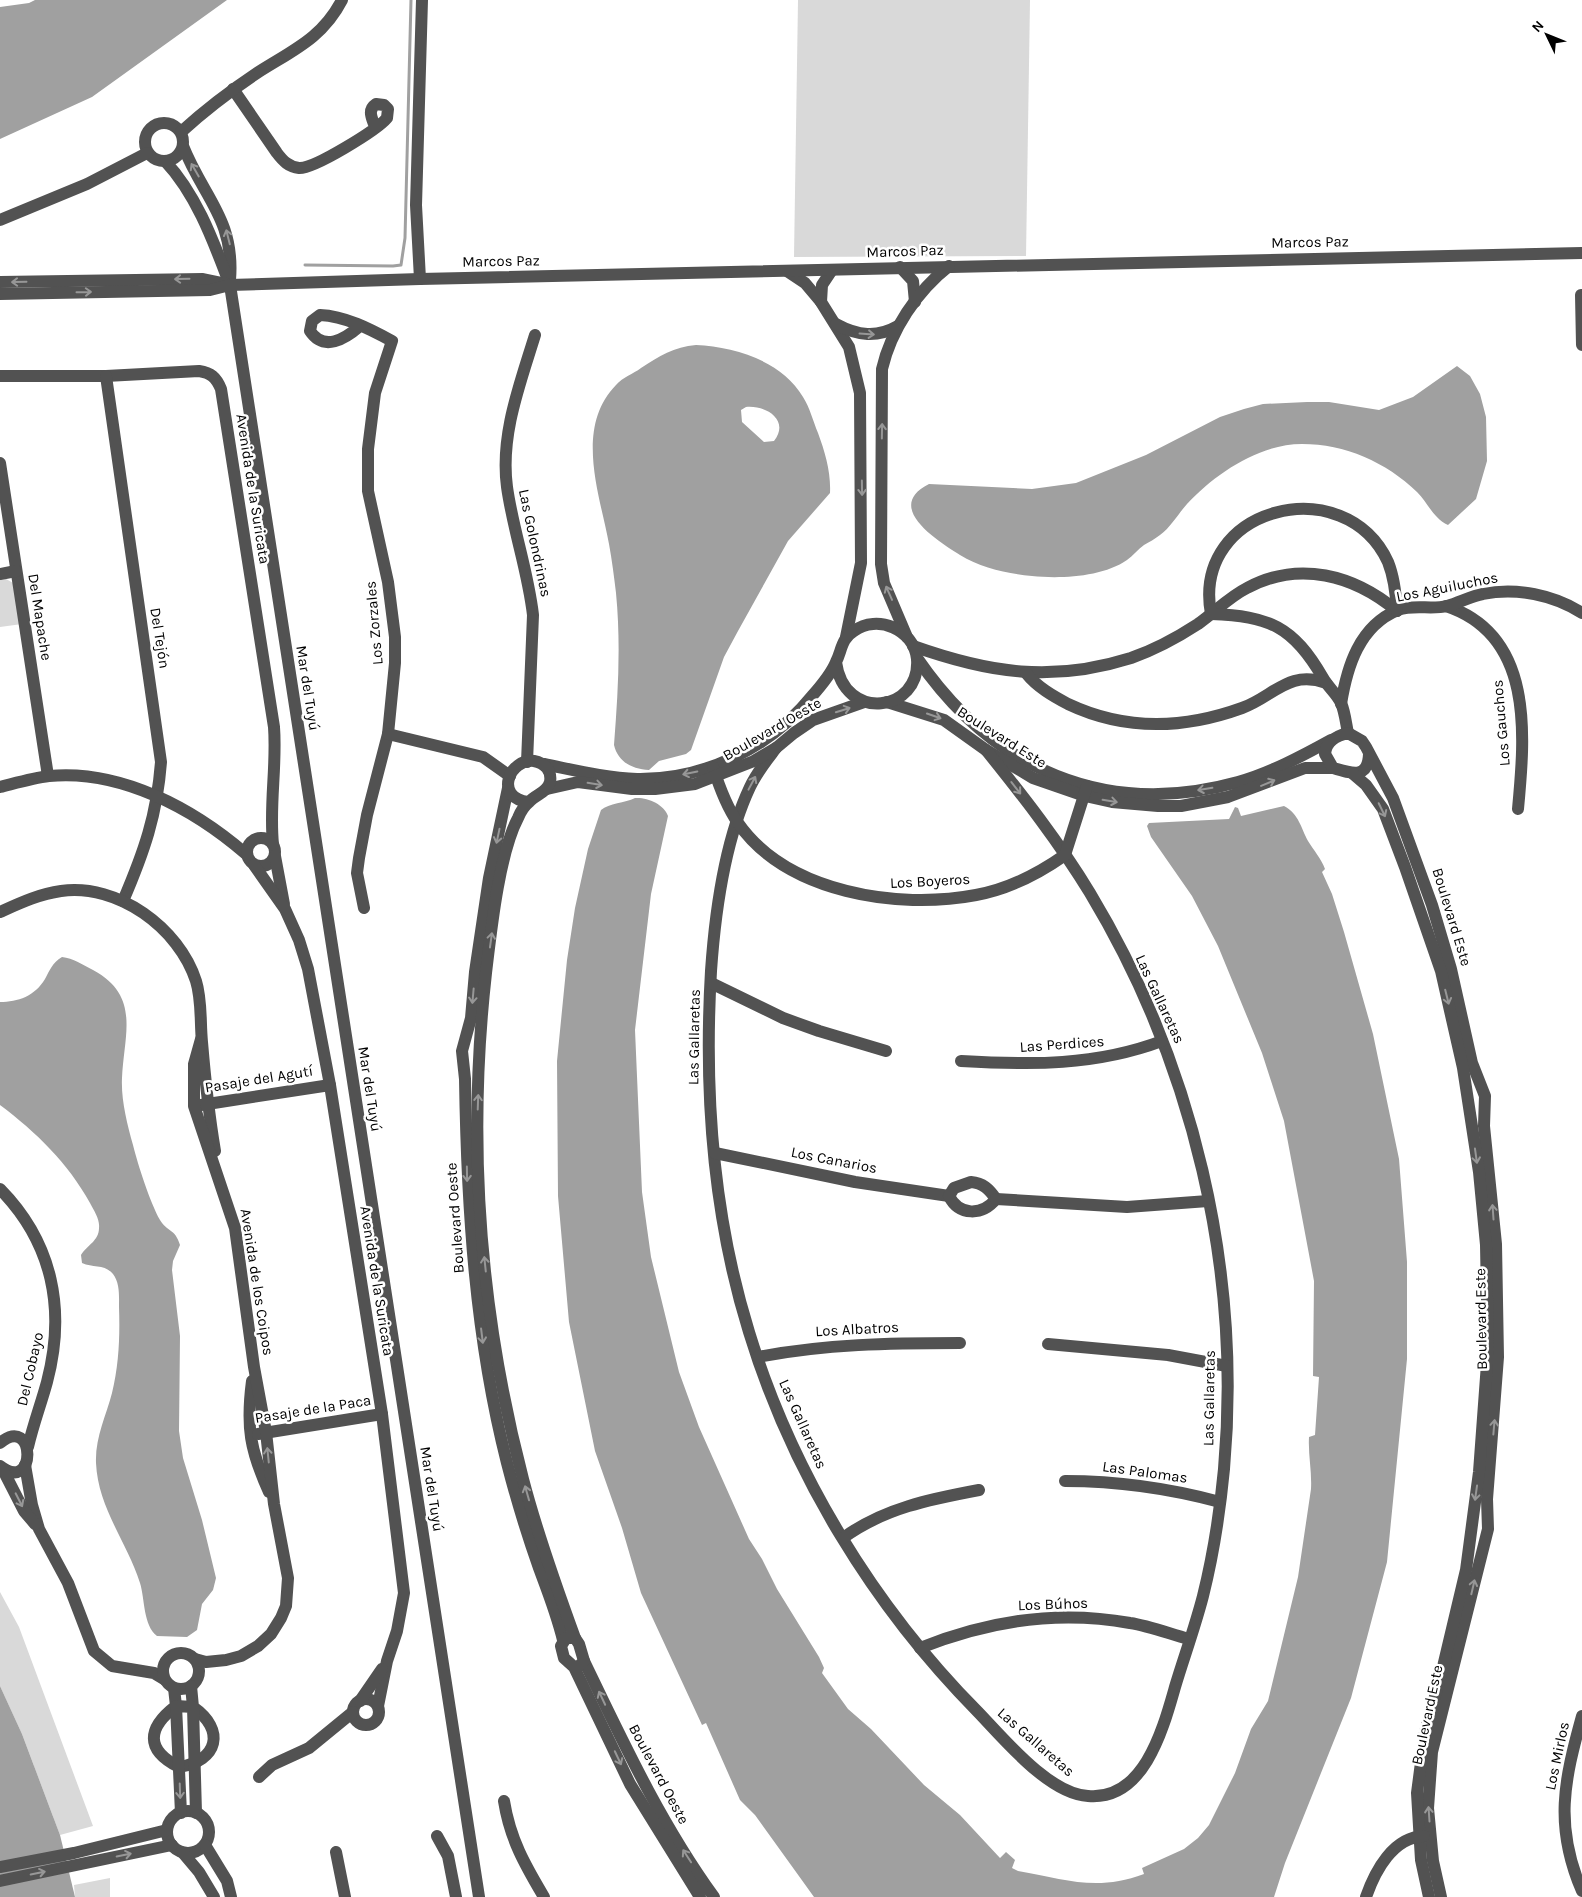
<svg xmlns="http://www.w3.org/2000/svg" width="1582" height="1897" font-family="Karla,sans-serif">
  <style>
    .green { fill: #d9d9d9 }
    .water { fill: #a0a0a0; fill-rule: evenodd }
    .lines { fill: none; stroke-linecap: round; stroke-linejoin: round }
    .stream { stroke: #a0a0a0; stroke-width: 3 }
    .minor { stroke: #525252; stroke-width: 12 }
    .oneway { stroke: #979797 }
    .labels { text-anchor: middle; stroke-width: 5; stroke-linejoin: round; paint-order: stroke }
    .street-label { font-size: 15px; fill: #000; stroke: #fff }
  </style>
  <rect width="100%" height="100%" fill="#fff"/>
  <g class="green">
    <polygon points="798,0 1030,0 1026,256 794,257"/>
    <polygon points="6,579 15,584 22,624 0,627 0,580"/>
    <polygon points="0,1592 19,1627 93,1826 60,1835 22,1734 0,1686"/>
    <polygon points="110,1878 110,1897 75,1897 74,1885"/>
  </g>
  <g class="water">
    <polygon points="35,0 227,0 92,97 0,139 0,7 29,3"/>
    <path d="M696,345C735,347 782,361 803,397C810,408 813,421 818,433C825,452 831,472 830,493L788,541L738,631L724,657L691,750L686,754L659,761L649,770C632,769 618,762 614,745C618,694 621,644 616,593C614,577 612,560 609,544C600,495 574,428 616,385C623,377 633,374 641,368C659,356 674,347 696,345ZM746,407C767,405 790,421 774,441L764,442L742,422L741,410Z"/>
    <path d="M1457,366L1470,376L1480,394L1486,417L1487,461L1476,499L1448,525C1433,518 1428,503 1417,492C1386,462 1345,444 1302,444C1259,444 1215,474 1187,504C1178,514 1171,527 1160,535C1155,539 1149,542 1144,545C1138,549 1133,556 1127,560C1103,577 1060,579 1032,576C1009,574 981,568 960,555C938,541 883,507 929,484L1032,489L1076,483L1146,455L1220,417L1244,409L1263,404L1307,402H1329L1379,410L1413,397Z"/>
    <path d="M635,798C647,797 664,804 668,816L651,894L635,1030L642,1192L651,1257L679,1372L699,1427L749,1539L762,1559L777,1589L819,1657L824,1668L822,1673L848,1709L871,1729L924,1785L960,1815L1000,1858L1006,1852L1015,1860L1012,1868L1018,1871C1065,1879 1096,1892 1144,1874L1142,1868L1184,1849L1198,1838L1209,1825L1235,1773L1251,1729L1268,1701L1298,1577L1311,1489C1312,1471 1308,1455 1309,1437L1315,1435L1319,1377L1313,1376L1314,1281L1284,1121L1262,1053L1218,946L1192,896L1151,837L1147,826L1149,823L1229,819L1235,807L1238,808L1241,816L1284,806C1299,814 1301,828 1308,841C1314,851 1321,858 1325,869L1322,872L1332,894L1344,932L1373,1034L1399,1159L1407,1262V1359L1387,1562L1351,1698L1285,1863L1274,1897H814L755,1815L740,1800L706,1723L702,1725L641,1593L622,1528L595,1451L569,1322L558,1196L557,1061L567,960L575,908L588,849L601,810C609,803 625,803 635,798Z"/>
    <path d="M62,957C73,958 83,965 93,970C141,996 124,1034 122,1078C121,1100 127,1123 133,1145C138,1165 150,1202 160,1220C167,1232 175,1228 180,1245L173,1261L172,1270L180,1336L179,1431L183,1458L202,1520L216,1578L213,1590L202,1604L197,1630L187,1637L157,1636C143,1625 145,1599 140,1583C127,1542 98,1508 96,1463C95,1438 106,1416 112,1393C119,1364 120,1336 119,1307C119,1296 120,1283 113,1274C105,1264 93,1268 82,1263L81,1255C87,1245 99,1241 99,1228C100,1219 94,1211 90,1203C68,1163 36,1132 0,1105V1002C18,1002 35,996 45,979C50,970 52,963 62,957Z"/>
    <polygon points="0,1686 22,1734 60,1835 75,1897 0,1897"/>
  </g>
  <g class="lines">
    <polyline class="stream" points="305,265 393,266 401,265 405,238 411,0"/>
    <g class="minor">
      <path d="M233,89L277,153C283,161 289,167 299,168C314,169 377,130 387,118L388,109L384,105L376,104C367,110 372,118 375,127"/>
      <circle cx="164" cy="142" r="19"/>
      <path d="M181,132C205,110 230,91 257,73C291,51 322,39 342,0"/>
      <path d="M183,146C203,197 235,219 230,280"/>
      <path d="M165,161C197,195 214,243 230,285L479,1897"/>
      <polyline points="0,220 87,184 147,153"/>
      <polyline points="900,267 913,281 915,302"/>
      <polyline points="832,270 822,285 821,302 849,347 860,393 861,563 846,637"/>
      <polyline points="787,271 805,283 821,302"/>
      <polyline points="420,279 416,205 422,0"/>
      <polyline points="0,282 203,279 227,284"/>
      <polyline points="0,294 210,290 230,285 420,279 1582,253"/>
      <polyline points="1581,295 1582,345"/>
      <path d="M836,324C858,336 877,338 898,326"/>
      <path d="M360,326C345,339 324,352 310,331L312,321L320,315C345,316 370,329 392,341L375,393L368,449V491L388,582L395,637V663L388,734L367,815L359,858L357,873L364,908"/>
      <path d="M0,376H106L199,371C211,373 216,377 221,389L274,727C277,766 269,805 273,844"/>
      <path d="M106,376L161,762C157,815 144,852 123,901"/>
      <polyline points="0,463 48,776"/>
      <polyline points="0,574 16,571"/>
      <path d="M1446,606C1534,635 1525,734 1518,809"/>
      <path d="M907,637L884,583L881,564L882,369C891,330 917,291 949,266"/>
      <path d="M913,646C989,673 1052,683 1131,658C1154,650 1178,637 1198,624C1215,612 1229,597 1247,588C1299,560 1354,575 1397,611"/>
      <path d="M917,658C993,769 1105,819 1238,782C1270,773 1302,756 1331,740"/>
      <path d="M1026,673C1037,687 1053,696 1068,704C1125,731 1184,729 1242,708C1273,697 1289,669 1326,683"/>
      <polyline points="887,702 944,720 986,750 1033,778 1085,796 1112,802 1158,806 1181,806 1228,797 1305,768 1333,768"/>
      <path d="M1341,704C1347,667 1359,626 1398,610C1414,604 1431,610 1447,606C1459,603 1471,596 1483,594C1516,587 1554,595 1582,613"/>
      <path d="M1348,733C1346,724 1345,712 1341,703C1337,694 1328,687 1323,678C1293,626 1269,616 1211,614C1191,506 1345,469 1388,562C1394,577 1396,594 1397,611"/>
      <polyline points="388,734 483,757 510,776"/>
      <path d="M776,748C767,760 757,772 750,787C725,840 715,913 711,971C704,1091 713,1216 749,1332C792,1473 874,1607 978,1712C1004,1739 1049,1794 1088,1796C1144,1801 1163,1729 1175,1687C1184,1657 1195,1627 1203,1596C1213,1556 1220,1511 1224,1469C1242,1269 1193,1064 1090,893C1059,842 1023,796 986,750"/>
      <path d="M1369,754C1368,780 1351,773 1333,768L1325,754C1326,741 1336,736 1348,733L1362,741L1366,747L1393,798L1432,905L1451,969L1472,1063L1485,1096L1484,1126L1496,1244L1498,1357L1487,1499L1488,1529L1432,1752L1428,1808L1433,1861L1441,1897"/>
      <path d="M527,762L533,615C528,571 513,530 507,487C500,435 520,384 535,335"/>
      <path d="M544,764C574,770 606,778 637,779C704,780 770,748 812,696C820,687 831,674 836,662C842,650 841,639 854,631C877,614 914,629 917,659C921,712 844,723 836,662"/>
      <path d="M713,767C719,786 726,806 738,823C787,893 898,910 976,895C1009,889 1038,874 1065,855L1087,786"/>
      <polyline points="1352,773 1366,785 1383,809 1405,867 1441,971 1463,1068 1479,1172 1486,1245 1488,1350 1479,1472 1466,1570 1442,1671 1425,1732 1417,1793 1421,1860 1429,1897"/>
      <path d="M0,787C16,783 33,778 49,776C121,769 194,809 246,854"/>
      <path d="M508,788L489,878L475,972L471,1018L462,1051L465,1079C467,1208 475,1337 507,1463C516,1498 527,1534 539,1568C548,1592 557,1615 563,1640"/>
      <polyline points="547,789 578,782 632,789 655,789 695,784 754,761 776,748 794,733 813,720 864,702"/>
      <path d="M528,802C493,797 510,758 534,761C545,763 552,771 550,782C547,793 536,794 529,802C524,806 520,813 518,818C499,854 491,931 486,973C467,1142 480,1314 523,1479C537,1533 556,1586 575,1638"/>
      <circle cx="261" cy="852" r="14"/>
      <polyline points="275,856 284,904"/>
      <polyline points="254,865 285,909 299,940 308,969 330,1085 382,1414 404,1593 397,1631 387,1661 378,1706"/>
      <path d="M0,912C20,903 39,894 61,891C118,883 179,928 196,981C202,1000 200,1022 202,1042C205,1078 209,1115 215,1151"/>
      <polyline points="711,983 783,1018 819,1031 886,1051"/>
      <path d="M961,1061C1031,1065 1095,1066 1162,1041"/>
      <polyline points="201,1105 330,1085"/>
      <polyline points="715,1153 855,1182 949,1196"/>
      <path d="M971,1182C983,1183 989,1189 996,1199C982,1216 959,1216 949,1196L954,1188Z"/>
      <path d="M0,1189C53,1243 66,1310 47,1382C41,1404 33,1425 28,1447"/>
      <polyline points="996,1199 1127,1207 1208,1201"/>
      <polyline points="1048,1344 1168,1355 1227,1366"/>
      <path d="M758,1357C825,1344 891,1343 960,1343"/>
      <path d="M252,1381C246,1427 250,1450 269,1492"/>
      <polyline points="258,1434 382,1414"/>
      <path d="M0,1443C36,1413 37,1495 0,1466"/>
      <polyline points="25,1465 32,1505 39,1529 68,1583 94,1651 112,1666 154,1673 164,1679"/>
      <polyline points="2,1468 24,1511 35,1524"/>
      <path d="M1065,1481C1119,1481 1168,1488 1220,1502"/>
      <path d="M843,1538C884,1508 931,1499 979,1490"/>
      <path d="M920,1648C987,1621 1059,1610 1130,1623C1150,1626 1170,1634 1189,1639"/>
      <circle cx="181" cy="1671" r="18"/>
      <polyline points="195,1659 206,1662 226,1660 241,1656 258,1646 271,1634 281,1618 286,1606 288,1578 274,1504 266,1432 254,1367 235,1228 194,1106 194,1064 201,1039"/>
      <path d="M584,1661C623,1742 661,1824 714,1897"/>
      <polyline points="574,1667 578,1667 584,1661 579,1644 575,1638 566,1638 561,1646 564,1658 574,1667 630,1784 700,1897"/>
      <path d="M174,1688L176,1706C147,1728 145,1750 179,1767C218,1761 226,1730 193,1707L191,1686"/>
      <circle cx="366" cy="1712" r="13"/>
      <polyline points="360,1701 382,1669"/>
      <path d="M1582,1716C1564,1781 1554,1826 1582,1891"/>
      <polyline points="259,1777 272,1765 309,1748 353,1712"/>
      <path d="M504,1801C510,1839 525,1865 544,1897"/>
      <circle cx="188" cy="1832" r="21"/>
      <polyline points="181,1813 176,1706 193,1707 196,1813"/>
      <polyline points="437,1836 448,1856 456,1897"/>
      <polyline points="205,1845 227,1881 231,1897"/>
      <polyline points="336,1852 345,1897"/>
      <polyline points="183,1853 199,1872 214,1897"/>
      <polyline points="0,1867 74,1853 167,1830"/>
      <polyline points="0,1881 172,1845"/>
      <path d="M1366,1897C1375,1871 1393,1837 1424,1836"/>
    </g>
  </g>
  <defs><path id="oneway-shaft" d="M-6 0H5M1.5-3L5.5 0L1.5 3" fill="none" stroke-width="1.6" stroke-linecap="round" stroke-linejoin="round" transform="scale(1.25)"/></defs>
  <g class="oneway">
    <use href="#oneway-shaft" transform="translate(195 170) rotate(-120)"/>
    <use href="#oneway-shaft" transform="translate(228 237) rotate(-104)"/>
    <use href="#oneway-shaft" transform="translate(182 279) rotate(179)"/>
    <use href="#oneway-shaft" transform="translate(19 282) rotate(179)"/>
    <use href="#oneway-shaft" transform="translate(84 292) rotate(-1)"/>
    <use href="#oneway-shaft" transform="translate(867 334) rotate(4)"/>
    <use href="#oneway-shaft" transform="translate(882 431) rotate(-89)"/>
    <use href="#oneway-shaft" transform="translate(862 488) rotate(89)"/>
    <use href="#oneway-shaft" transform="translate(889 593) rotate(-114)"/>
    <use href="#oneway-shaft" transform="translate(843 710) rotate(-17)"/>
    <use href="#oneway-shaft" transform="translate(934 716) rotate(19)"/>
    <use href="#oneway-shaft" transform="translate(690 773) rotate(168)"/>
    <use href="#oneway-shaft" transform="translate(752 783) rotate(-62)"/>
    <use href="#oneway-shaft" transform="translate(1268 783) rotate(-23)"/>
    <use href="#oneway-shaft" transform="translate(595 784) rotate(9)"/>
    <use href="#oneway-shaft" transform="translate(1016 788) rotate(52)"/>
    <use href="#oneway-shaft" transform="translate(1205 789) rotate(171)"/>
    <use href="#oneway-shaft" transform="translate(1110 801) rotate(9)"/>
    <use href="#oneway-shaft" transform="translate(1382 810) rotate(64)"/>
    <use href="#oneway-shaft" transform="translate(498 836) rotate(102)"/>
    <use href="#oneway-shaft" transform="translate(491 940) rotate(-82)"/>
    <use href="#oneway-shaft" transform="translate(473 996) rotate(95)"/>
    <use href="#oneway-shaft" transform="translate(1447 997) rotate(76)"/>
    <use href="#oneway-shaft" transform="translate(478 1102) rotate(-88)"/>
    <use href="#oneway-shaft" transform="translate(1476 1156) rotate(82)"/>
    <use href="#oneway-shaft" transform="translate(467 1174) rotate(89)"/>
    <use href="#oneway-shaft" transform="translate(1493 1212) rotate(-94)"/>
    <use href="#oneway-shaft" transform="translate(485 1264) rotate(-96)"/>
    <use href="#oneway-shaft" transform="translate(482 1336) rotate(83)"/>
    <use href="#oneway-shaft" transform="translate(1494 1427) rotate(-85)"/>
    <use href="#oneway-shaft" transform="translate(268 1455) rotate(-96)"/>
    <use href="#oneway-shaft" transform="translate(527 1493) rotate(-106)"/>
    <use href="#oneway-shaft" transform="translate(1476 1493) rotate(98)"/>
    <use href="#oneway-shaft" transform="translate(19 1500) rotate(63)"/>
    <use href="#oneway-shaft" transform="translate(1473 1587) rotate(-77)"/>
    <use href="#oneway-shaft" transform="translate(602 1698) rotate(-115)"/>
    <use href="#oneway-shaft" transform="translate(618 1758) rotate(65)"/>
    <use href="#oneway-shaft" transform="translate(180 1791) rotate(88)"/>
    <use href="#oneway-shaft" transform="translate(1429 1814) rotate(-94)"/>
    <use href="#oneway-shaft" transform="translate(124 1855) rotate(-12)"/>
    <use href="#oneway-shaft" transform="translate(687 1856) rotate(-123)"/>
    <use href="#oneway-shaft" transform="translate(38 1873) rotate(-12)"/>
  </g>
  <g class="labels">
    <g class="street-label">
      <text transform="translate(1310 242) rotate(-1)" y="5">Marcos Paz</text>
      <text transform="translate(905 251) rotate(-2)" y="5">Marcos Paz</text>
      <text transform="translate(501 261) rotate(-1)" y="5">Marcos Paz</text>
      <text transform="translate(253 489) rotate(81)" y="5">Avenida de la Suricata</text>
      <text transform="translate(535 543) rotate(78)" y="5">Las Golondrinas</text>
      <text transform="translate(1447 587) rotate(-11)" y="5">Los Aguiluchos</text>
      <text transform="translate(40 617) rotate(81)" y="5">Del Mapache</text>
      <text transform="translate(374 623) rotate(-95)" y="5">Los Zorzales</text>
      <text transform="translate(160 638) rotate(81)" y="5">Del Tejón</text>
      <text transform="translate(308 688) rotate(81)" y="5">Mar del Tuyú</text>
      <text transform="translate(1501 723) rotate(-95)" y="5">Los Gauchos</text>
      <text transform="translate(772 729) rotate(-30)" y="5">Boulevard Oeste</text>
      <text transform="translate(1002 737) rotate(32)" y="5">Boulevard Este</text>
      <text transform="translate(930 881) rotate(-3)" y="5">Los Boyeros</text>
      <text transform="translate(1452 917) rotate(73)" y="5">Boulevard Este</text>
      <text transform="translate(1160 999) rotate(65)" y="5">Las Gallaretas</text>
      <text transform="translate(694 1037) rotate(-89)" y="5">Las Gallaretas</text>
      <text transform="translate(1062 1044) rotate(-4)" y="5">Las Perdices</text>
      <text transform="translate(259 1079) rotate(-9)" y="5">Pasaje del Agutí</text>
      <text transform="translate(370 1089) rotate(81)" y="5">Mar del Tuyú</text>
      <text transform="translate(834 1160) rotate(11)" y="5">Los Canarios</text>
      <text transform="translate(455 1218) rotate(-94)" y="5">Boulevard Oeste</text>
      <text transform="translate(377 1281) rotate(81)" y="5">Avenida de la Suricata</text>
      <text transform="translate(257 1282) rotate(81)" y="5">Avenida de los Coipos</text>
      <text transform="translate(1481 1319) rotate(-91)" y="5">Boulevard Este</text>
      <text transform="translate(857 1329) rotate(-3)" y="5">Los Albatros</text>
      <text transform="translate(30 1369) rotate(-77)" y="5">Del Cobayo</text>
      <text transform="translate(1209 1398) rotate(-89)" y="5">Las Gallaretas</text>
      <text transform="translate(313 1409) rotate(-9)" y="5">Pasaje de la Paca</text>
      <text transform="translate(803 1424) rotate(66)" y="5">Las Gallaretas</text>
      <text transform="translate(1145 1472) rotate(8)" y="5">Las Palomas</text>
      <text transform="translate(432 1489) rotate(81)" y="5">Mar del Tuyú</text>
      <text transform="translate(1053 1604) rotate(-2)" y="5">Los Búhos</text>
      <text transform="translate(1427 1715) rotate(-78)" y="5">Boulevard Este</text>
      <text transform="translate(1036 1742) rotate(41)" y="5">Las Gallaretas</text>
      <text transform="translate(1557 1756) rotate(-78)" y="5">Los Mirlos</text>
      <text transform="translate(659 1774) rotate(62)" y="5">Boulevard Oeste</text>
    </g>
  </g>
  <g transform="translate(1547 35) rotate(313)" stroke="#ffffff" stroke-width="4" paint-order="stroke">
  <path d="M0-4L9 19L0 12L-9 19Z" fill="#000000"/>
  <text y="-8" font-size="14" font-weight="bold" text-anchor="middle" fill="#000000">N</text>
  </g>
</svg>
